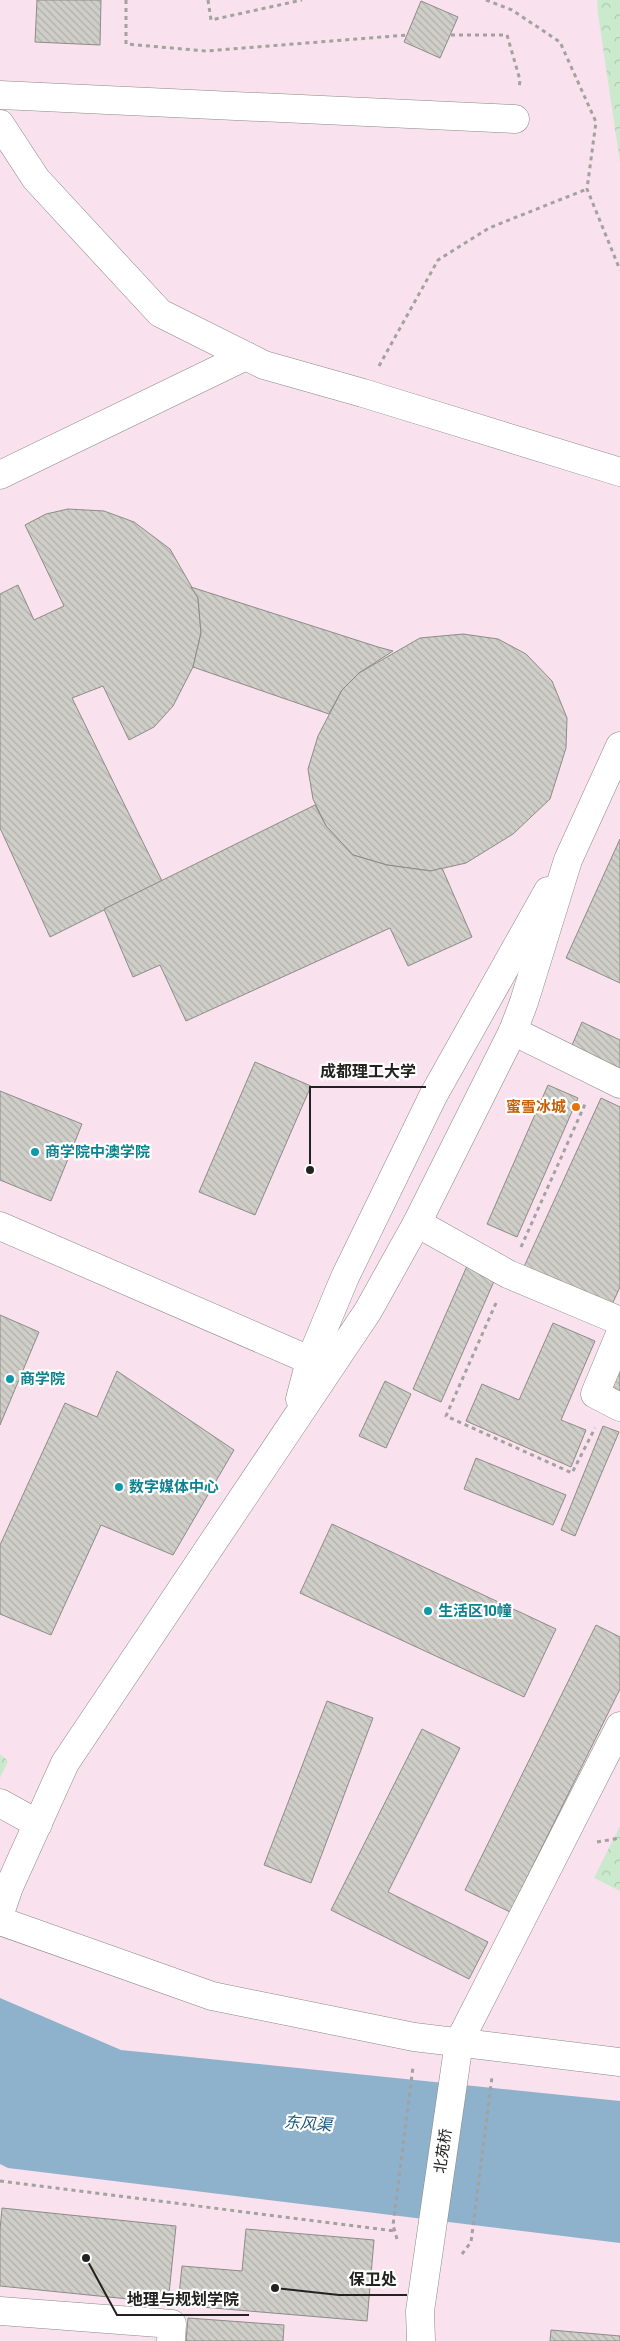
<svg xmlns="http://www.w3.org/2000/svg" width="620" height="2341" font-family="Barlow,'Noto Sans SC',sans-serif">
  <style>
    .education { fill: #f9e1ed }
    .forest { fill: url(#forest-crowns) }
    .water { fill: #8eb1cc }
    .building { fill: url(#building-back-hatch); stroke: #8d8c88 }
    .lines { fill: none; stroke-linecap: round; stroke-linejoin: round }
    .minor-casing { stroke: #8a8985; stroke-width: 29 }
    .path { stroke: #a3a29f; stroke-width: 3; stroke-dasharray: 4 4; stroke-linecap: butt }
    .minor { stroke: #fff; stroke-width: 28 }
    .food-dot { fill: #e8710a; stroke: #fff; stroke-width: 2 }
    .culture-dot { fill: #0f9aa8; stroke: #fff; stroke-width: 2 }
    .labels { text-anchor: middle; stroke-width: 4.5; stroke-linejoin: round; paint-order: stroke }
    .food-label { font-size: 15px; font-weight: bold; fill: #c56008; stroke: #fff; text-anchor: end }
    .culture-label { font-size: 15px; font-weight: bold; fill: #0d838f; stroke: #fff; text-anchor: start }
    .street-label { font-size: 15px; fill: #222220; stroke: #fff }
    .water-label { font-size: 16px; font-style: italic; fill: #195378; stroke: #fff }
    .leader { fill: none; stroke: #222220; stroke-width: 2 }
    .callout-dot { fill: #222220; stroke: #fff; stroke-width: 2 }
    .callout-label { font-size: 16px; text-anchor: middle; font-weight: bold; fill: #222220; stroke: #fff; stroke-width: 4.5; stroke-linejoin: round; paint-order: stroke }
  </style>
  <defs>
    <pattern id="forest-crowns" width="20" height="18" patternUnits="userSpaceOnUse" patternTransform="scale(1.25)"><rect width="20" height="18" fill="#cbeacd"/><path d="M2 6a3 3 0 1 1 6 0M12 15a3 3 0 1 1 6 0" fill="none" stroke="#aec8b0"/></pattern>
    <pattern id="building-back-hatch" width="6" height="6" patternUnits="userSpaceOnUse" patternTransform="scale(1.25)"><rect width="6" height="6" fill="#cfcec9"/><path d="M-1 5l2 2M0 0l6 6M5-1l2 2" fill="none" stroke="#b1b1ac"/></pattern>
  </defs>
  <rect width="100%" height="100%" fill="#f3f2ee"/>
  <rect class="education" x="0" y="0" width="620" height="2341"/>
  <g class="forest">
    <polygon points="597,0 620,0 620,162 598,14"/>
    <polygon points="0,1754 8,1761 0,1778"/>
    <polygon points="620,1826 620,1891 594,1878"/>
  </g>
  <polygon class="water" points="0,1998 121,2050 620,2101 620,2243 8,2168 0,2164"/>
  <g class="building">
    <polygon points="37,0 101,0 100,45 35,42"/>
    <polygon points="421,1 458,17 440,58 404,42"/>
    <polygon points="68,509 104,511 134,522 170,549 198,598 201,633 193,667 173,706 154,727 129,740 103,686 72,698 162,881 50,937 0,828 0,594 18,585 34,620 64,606 25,525 46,514"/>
    <polygon points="191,587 378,647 393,651 359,673 342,690 329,714 193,667 201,633 198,598"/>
    <polygon points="463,634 498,639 526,654 552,681 567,718 566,748 550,799 513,834 466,863 431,871 387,865 353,855 326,826 313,799 308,769 318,736 342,690 359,673 420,638"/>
    <polygon points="315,805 326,826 353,855 387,865 431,871 442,868 472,937 408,966 390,928 186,1021 160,965 133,977 104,909"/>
    <polygon points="620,839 620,983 566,958"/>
    <polygon points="582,1022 620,1040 620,1075 569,1052"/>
    <polygon points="255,1062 311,1086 255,1215 199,1192"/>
    <polygon points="548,1085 578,1098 517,1237 487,1224"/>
    <polygon points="0,1091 82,1124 51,1201 0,1180"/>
    <polygon points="601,1098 620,1107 620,1287 609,1311 522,1271"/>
    <polygon points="467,1266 495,1279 441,1402 413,1389"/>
    <polygon points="0,1315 39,1332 0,1425"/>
    <polygon points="553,1323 595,1341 561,1420 586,1430 571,1467 466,1421 482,1384 519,1400"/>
    <polygon points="620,1365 620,1391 610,1387"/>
    <polygon points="117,1371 234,1450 173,1555 101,1525 51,1635 0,1614 0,1545 65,1403 97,1417"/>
    <polygon points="385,1381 411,1394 386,1448 359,1436"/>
    <polygon points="603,1426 619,1432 575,1536 561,1530"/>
    <polygon points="476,1458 566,1495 553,1525 464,1489"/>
    <polygon points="332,1524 556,1629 524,1697 300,1593"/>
    <polygon points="596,1625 620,1637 620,1689 510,1912 465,1890"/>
    <polygon points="327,1701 373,1718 311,1883 264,1865"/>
    <polygon points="422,1729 460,1748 388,1892 488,1942 469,1979 331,1910"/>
    <polygon points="2,2208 176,2226 168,2303 0,2286 0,2230"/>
    <polygon points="246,2229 374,2240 367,2321 178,2305 182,2266 242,2271"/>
    <polygon points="188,2318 284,2325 283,2341 186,2341"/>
    <polygon points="551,2330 620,2336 620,2341 550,2341"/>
  </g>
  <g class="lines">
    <g class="minor-casing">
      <g id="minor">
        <polyline points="0,95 515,119"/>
        <polyline points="0,124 36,179 160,313 264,365 363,393 620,472"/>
        <polyline points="0,475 246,356"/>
        <polyline points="513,1031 620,1084"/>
        <polyline points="417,1223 508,1274 620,1321"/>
        <polyline points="0,1226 328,1368"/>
        <polyline points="620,1334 595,1394 620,1407"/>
        <polyline points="300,1399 310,1361 345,1277 433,1096 548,891"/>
        <polyline points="0,1803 38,1824"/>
        <polyline points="0,1913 9,1887 65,1763 368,1311 417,1223 513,1031 524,1002 568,860 620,746"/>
        <polyline points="0,1921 212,1996 414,2037 620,2062"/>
        <polyline points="0,2311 172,2324 171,2341"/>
        <polyline points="421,2341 420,2311 459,2042 620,1726"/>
      </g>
    </g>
    <g class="path">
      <polyline points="126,0 126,44 206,51 407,35"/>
      <polyline points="208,0 211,20 302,0"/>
      <polyline points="486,0 512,10 560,42 596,122 587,189 620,270"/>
      <polyline points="451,35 507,35 520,80 519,89"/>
      <polyline points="379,366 438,260 489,228 587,189"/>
      <polyline points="521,1247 586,1102"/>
      <polyline points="496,1303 446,1416 572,1473 595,1428"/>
      <polyline points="597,1842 620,1838"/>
      <polyline points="0,2181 395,2231"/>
      <polyline points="397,2239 393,2225 413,2067"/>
      <polyline points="462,2254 471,2242 492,2077"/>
    </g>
    <use href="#minor" class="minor"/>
  </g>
  <circle class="food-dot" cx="576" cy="1107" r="5"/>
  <g class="culture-dot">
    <circle cx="35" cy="1152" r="5"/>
    <circle cx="10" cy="1379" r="5"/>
    <circle cx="119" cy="1487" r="5"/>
    <circle cx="428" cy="1611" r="5"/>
  </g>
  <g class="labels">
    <g class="food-label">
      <text x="566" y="1112">蜜雪冰城</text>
    </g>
    <g class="culture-label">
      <text x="45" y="1157">商学院中澳学院</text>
      <text x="20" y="1384">商学院</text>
      <text x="129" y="1492">数字媒体中心</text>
      <text x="438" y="1616">生活区10幢</text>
    </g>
    <g class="street-label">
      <text transform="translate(443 2151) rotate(-82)" y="5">北苑桥</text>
    </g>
    <g class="water-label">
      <text transform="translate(308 2123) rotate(4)" y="6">东风渠</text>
    </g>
  </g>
  <path class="leader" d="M310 1170L310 1087H426M275 2288L339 2295H407M86 2258L117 2315H249"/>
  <g class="callout-dot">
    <circle cx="310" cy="1170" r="5"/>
    <circle cx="275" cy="2288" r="5"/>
    <circle cx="86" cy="2258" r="5"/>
  </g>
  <g class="callout-label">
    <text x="368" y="1077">成都理工大学</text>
    <text x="373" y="2285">保卫处</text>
    <text x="183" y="2305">地理与规划学院</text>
  </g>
</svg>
